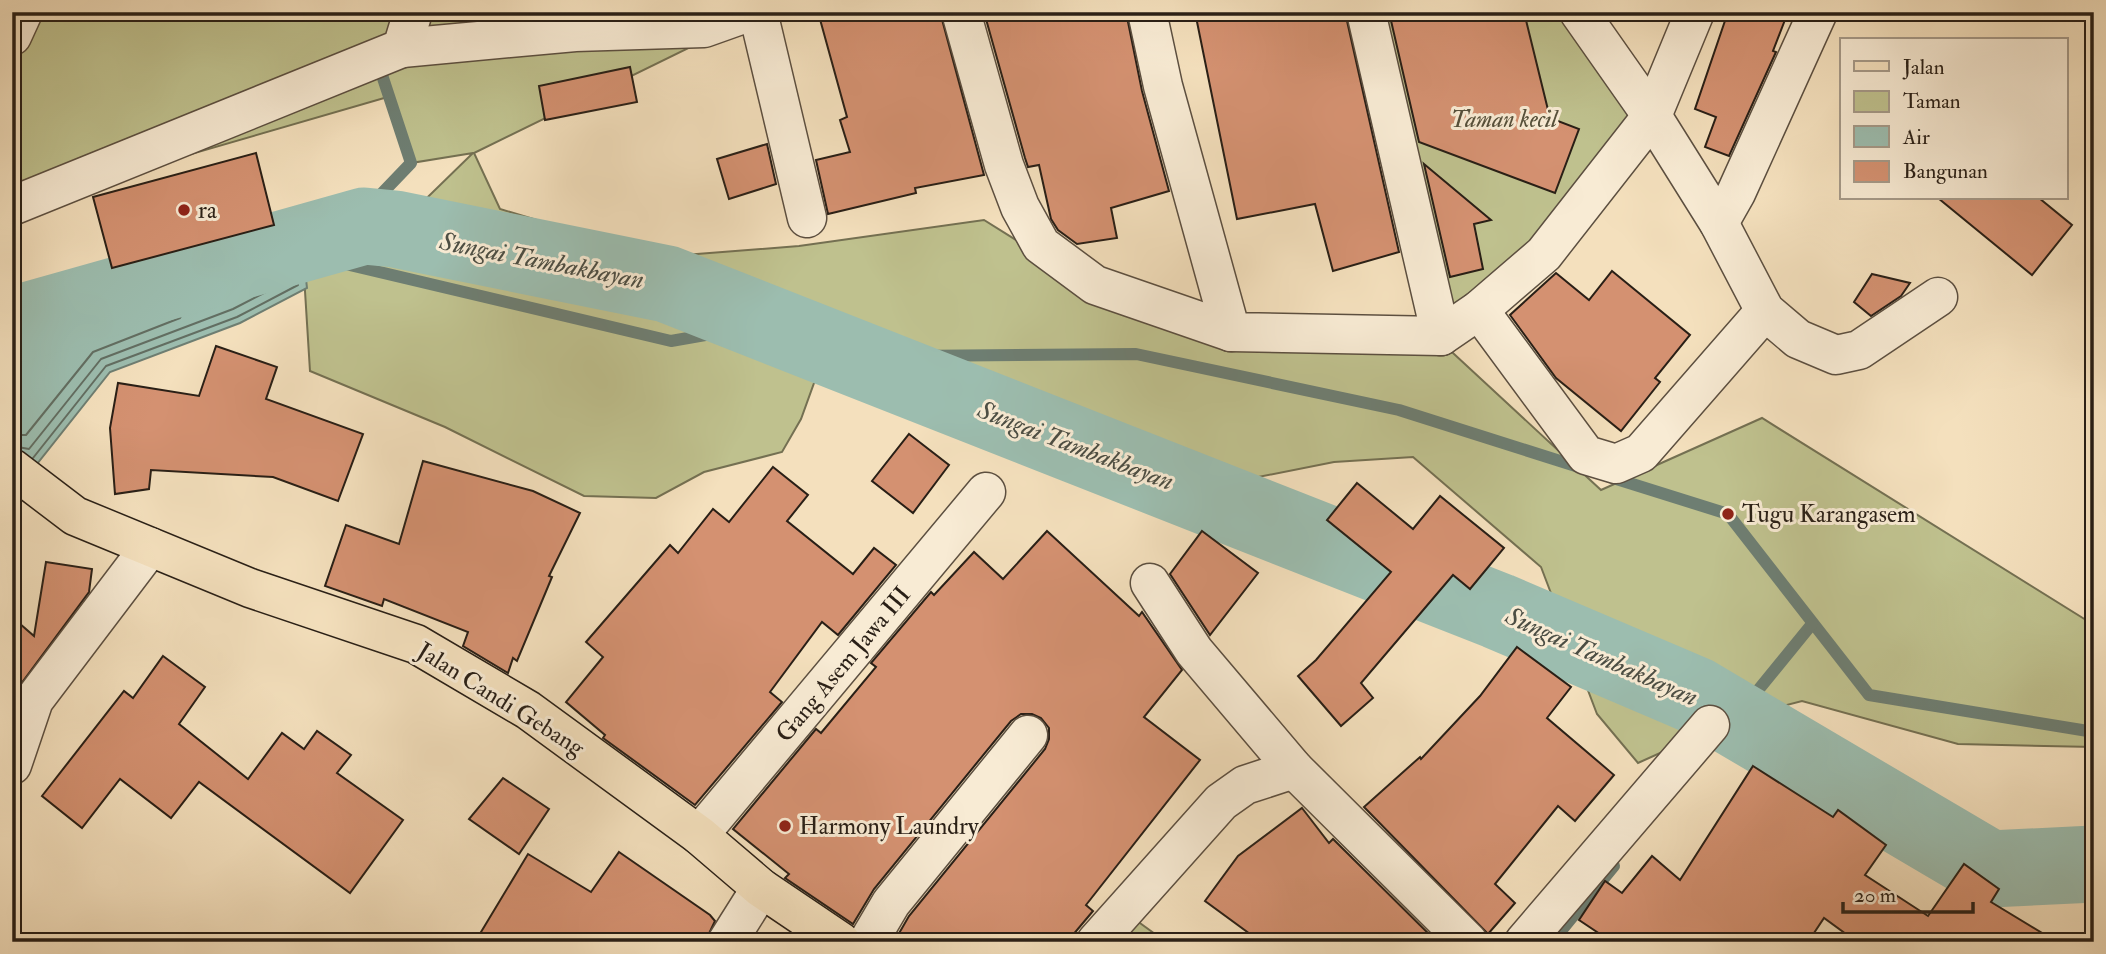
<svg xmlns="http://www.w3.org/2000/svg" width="2106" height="954" font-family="'IM FELL Double Pica',serif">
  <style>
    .green { fill: #bfc18e; stroke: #747052; stroke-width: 2 }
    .water { fill: #9cbdaf; stroke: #6e7e72; stroke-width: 2 }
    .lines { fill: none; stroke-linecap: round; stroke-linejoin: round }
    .shore { stroke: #626e62; stroke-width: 2 }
    .stream { stroke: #6e7e72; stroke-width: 12 }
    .river { stroke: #9cbdaf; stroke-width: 77 }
    .building { fill: #d49171; stroke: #291f16; stroke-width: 2 }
    .minor-casing { stroke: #5c4f40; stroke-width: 41 }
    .major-casing { stroke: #291f16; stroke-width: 41 }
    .minor { stroke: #f8ebd4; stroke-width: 38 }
    .major { stroke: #f4e0bd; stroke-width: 38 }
    .poi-dot { fill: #8f2418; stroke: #f8ebd4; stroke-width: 2.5 }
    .labels { text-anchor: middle; stroke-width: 6; stroke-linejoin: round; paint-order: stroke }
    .park-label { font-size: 24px; font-style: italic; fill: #56503a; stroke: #f8ebd4 }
    .poi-label { font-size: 24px; fill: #291f16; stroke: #f8ebd4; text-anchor: start }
    .street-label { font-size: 24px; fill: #291f16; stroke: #f8ebd4 }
    .water-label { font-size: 26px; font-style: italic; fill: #4c4e44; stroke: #f8ebd4 }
  </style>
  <rect width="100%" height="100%" fill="#f4e0bd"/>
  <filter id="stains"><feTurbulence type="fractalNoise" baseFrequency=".00286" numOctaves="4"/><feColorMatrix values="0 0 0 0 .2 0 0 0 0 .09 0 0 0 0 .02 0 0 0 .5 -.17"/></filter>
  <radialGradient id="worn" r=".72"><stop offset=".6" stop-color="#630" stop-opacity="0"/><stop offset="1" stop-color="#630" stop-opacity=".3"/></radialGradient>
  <g class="green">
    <polygon points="12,12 661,12 709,38 474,153 500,209 603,240 684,255 799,246 984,220 1093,288 1230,342 1440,341 1601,490 1762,418 2094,625 2094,747 1958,744 1802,701 1740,717 1638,763 1597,714 1541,567 1413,457 1334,462 1147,499 1002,455 868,343 720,284 429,235 667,284 827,347 801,419 782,452 704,472 656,498 584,496 445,427 310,371 302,243 364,226 395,229 473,153 411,163 391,96 12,206"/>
    <polygon points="1370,12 1573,12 1644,113 1541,249 1442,328"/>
    <polygon points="1122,910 1166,942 1094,942"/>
  </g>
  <polygon class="water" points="302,243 307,288 240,323 110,372 29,474 12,459 12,337"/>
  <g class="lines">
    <g class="shore">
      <polyline points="12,343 292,253 296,256 298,285 237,317 106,366 33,458"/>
      <polyline points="12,352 284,265 289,267 289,280 233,309 101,359 29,449 12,446"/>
      <polyline points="12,363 177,311 182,314 180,318 93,352 26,435 12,435"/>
    </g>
    <g class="stream">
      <polyline points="320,258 411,163 380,69 382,63"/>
      <polyline points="290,272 320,258 671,341 728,331 907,356 1136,354 1399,410 1582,468"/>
      <polyline points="1610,477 1728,514 1869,695 2094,732"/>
      <polyline points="1719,738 1812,624"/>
      <polyline points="1552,942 1614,866"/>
    </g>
    <polyline class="river" points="12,325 364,226 395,229 667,284 1498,611 1695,695 1990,869 2094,864"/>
  </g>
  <g class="building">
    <polygon points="818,12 940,12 984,175 915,188 916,193 828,214 816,160 850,152 840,120 847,117"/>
    <polygon points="984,12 1126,12 1142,91 1169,191 1111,208 1117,238 1077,244 1058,230 1051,219 1039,165 1028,167 1025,158"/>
    <polygon points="1195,12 1345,12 1399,252 1333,271 1315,204 1237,219"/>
    <polygon points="1389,12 1524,12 1550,118 1579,129 1555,193 1419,142"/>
    <polygon points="1728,12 1788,12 1773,51 1776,52 1729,156 1705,147 1716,117 1695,109"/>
    <polygon points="630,67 637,102 545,120 539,86"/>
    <polygon points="767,144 776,184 729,199 717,159"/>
    <polygon points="256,153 274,225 112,268 93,197"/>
    <polygon points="1424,164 1491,220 1474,224 1483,269 1450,277"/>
    <polygon points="1938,198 2039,198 2072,225 2032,275"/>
    <polygon points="1612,271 1690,335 1655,378 1660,382 1621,431 1556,378 1510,315 1556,273 1589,300"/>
    <polygon points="1872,274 1910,283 1901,296 1871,316 1854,302"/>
    <polygon points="216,346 277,367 266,399 363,434 338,501 273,477 151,470 149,489 115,494 110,428 118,383 199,396"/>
    <polygon points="909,434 949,465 913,513 872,481"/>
    <polygon points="423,461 533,491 580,513 549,576 552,577 517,661 513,658 508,673 463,646 468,632 384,599 382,606 325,586 346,525 399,544"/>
    <polygon points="773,467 808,495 787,521 853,574 874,548 896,565 838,635 822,622 770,692 782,702 695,805 603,738 605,735 566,702 603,657 586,642 670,545 678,553 713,509 729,522"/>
    <polygon points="1357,483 1413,529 1440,496 1504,548 1470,589 1453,575 1361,683 1373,698 1341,726 1298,676 1316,660 1391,572 1327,520"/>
    <polygon points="1047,531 1139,616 1142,612 1182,670 1144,717 1200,760 1086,905 1093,911 1067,942 894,942 909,916 1045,749 1049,739 1049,728 1041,718 1032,714 1021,714 1011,721 874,889 853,924 785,878 789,874 733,829 816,729 821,733 876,667 871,663 931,592 934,595 974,552 1003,579"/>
    <polygon points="1202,531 1258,573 1210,635 1170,574"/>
    <polygon points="46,562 92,569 89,592 12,696 12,617 34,636"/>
    <polygon points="1517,647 1571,687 1547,718 1614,775 1575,821 1558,806 1495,884 1515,903 1488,934 1364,807 1420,757 1421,759 1480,696"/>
    <polygon points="163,656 205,687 179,724 248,779 282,733 304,749 317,731 351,755 337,773 403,820 350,893 199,782 171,818 120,779 82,828 42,796 124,691 133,698"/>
    <polygon points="1753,766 1833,817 1838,810 1886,845 1865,875 1928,916 1964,864 1999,889 1991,902 2057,942 1857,942 1824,918 1808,942 1612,942 1579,920 1605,881 1622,893 1652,856 1680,880"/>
    <polygon points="503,778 549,809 519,854 469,819"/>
    <polygon points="1302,808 1329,843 1333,839 1437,942 1261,942 1205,901 1238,856"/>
    <polygon points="619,852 710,915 715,921 705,942 475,942 528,854 591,892"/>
  </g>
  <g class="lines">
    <g class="minor-casing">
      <g id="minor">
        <polyline points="758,12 807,218"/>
        <polyline points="961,12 1004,165 1020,207 1041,245 1095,285 1231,332"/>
        <polyline points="1147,12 1163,86 1231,332 1441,336 1479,310 1544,254 1652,116 1695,12"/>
        <polyline points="1366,12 1441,336"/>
        <polyline points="1579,12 1652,116 1719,223 1765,311 1798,339 1836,355 1859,350 1938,297"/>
        <polyline points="12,36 23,12"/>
        <polyline points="402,48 575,32 704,28 749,12"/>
        <polyline points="12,206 402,48 413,12"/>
        <polyline points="1719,223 1736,193 1818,12"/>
        <polyline points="1479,310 1586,455 1616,464 1641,453 1765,311"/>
        <polyline points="1150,583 1194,651 1294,769 1468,942"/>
        <polyline points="12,765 34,700 150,547"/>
        <polyline points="699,835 986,492"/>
        <polyline points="727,942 761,888"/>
        <polyline points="868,942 891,903 1028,735"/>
        <polyline points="1096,942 1221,802 1245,785 1294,769"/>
        <polyline points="1524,942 1710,725"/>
      </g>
    </g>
    <g class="major-casing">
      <polyline id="major" points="12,468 75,516 250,588 416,644 528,710 699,835 761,888 841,942"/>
    </g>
    <use href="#minor" class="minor"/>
    <use href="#major" class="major"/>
  </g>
  <g class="poi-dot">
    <circle cx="184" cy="210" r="7"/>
    <circle cx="1728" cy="514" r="7"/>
    <circle cx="785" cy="826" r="7"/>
  </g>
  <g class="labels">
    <g class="park-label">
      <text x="1504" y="127">Taman kecil</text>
    </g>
    <g class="poi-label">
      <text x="198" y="218">ra</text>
      <text x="1742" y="522">Tugu Karangasem</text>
      <text x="799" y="834">Harmony Laundry</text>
    </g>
    <g class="street-label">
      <text transform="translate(843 664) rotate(-50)" y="8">Gang Asem Jawa III</text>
      <text transform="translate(501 699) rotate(32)" y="8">Jalan Candi Gebang</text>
    </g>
    <g class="water-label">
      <text transform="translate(542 260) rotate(11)" y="9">Sungai Tambakbayan</text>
      <text transform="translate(1076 445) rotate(21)" y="9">Sungai Tambakbayan</text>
      <text transform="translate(1602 656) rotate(24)" y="9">Sungai Tambakbayan</text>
    </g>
  </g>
  <rect width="2106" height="954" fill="none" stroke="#f4e0bd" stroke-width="42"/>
  <rect x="14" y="14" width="2078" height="926" fill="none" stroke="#291f16" stroke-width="3.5"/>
  <rect x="21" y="21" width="2064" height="912" fill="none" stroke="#291f16" stroke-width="2"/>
  <rect x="1840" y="38" width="228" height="161" fill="#f8ebd4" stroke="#a59988" stroke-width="2"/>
  <rect x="1854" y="61" width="35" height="10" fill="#f4e0bd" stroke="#a59988" stroke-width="2"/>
  <text x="1903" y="74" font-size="21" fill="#291f16">Jalan</text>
  <rect x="1854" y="91" width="35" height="21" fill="#bfc18e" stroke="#a59988" stroke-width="2"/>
  <text x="1903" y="108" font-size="21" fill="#291f16">Taman</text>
  <rect x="1854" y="126" width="35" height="21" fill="#9cbdaf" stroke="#a59988" stroke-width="2"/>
  <text x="1903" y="144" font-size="21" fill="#291f16">Air</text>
  <rect x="1854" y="161" width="35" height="21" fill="#d49171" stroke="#a59988" stroke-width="2"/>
  <text x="1903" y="178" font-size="21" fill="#291f16">Bangunan</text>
  <path d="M1843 902v10h130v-10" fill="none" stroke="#291f16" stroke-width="3.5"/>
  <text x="1854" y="902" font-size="21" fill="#291f16" stroke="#f8ebd4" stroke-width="5" paint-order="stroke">20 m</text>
  <rect width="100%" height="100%" filter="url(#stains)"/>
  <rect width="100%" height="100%" fill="url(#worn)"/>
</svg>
